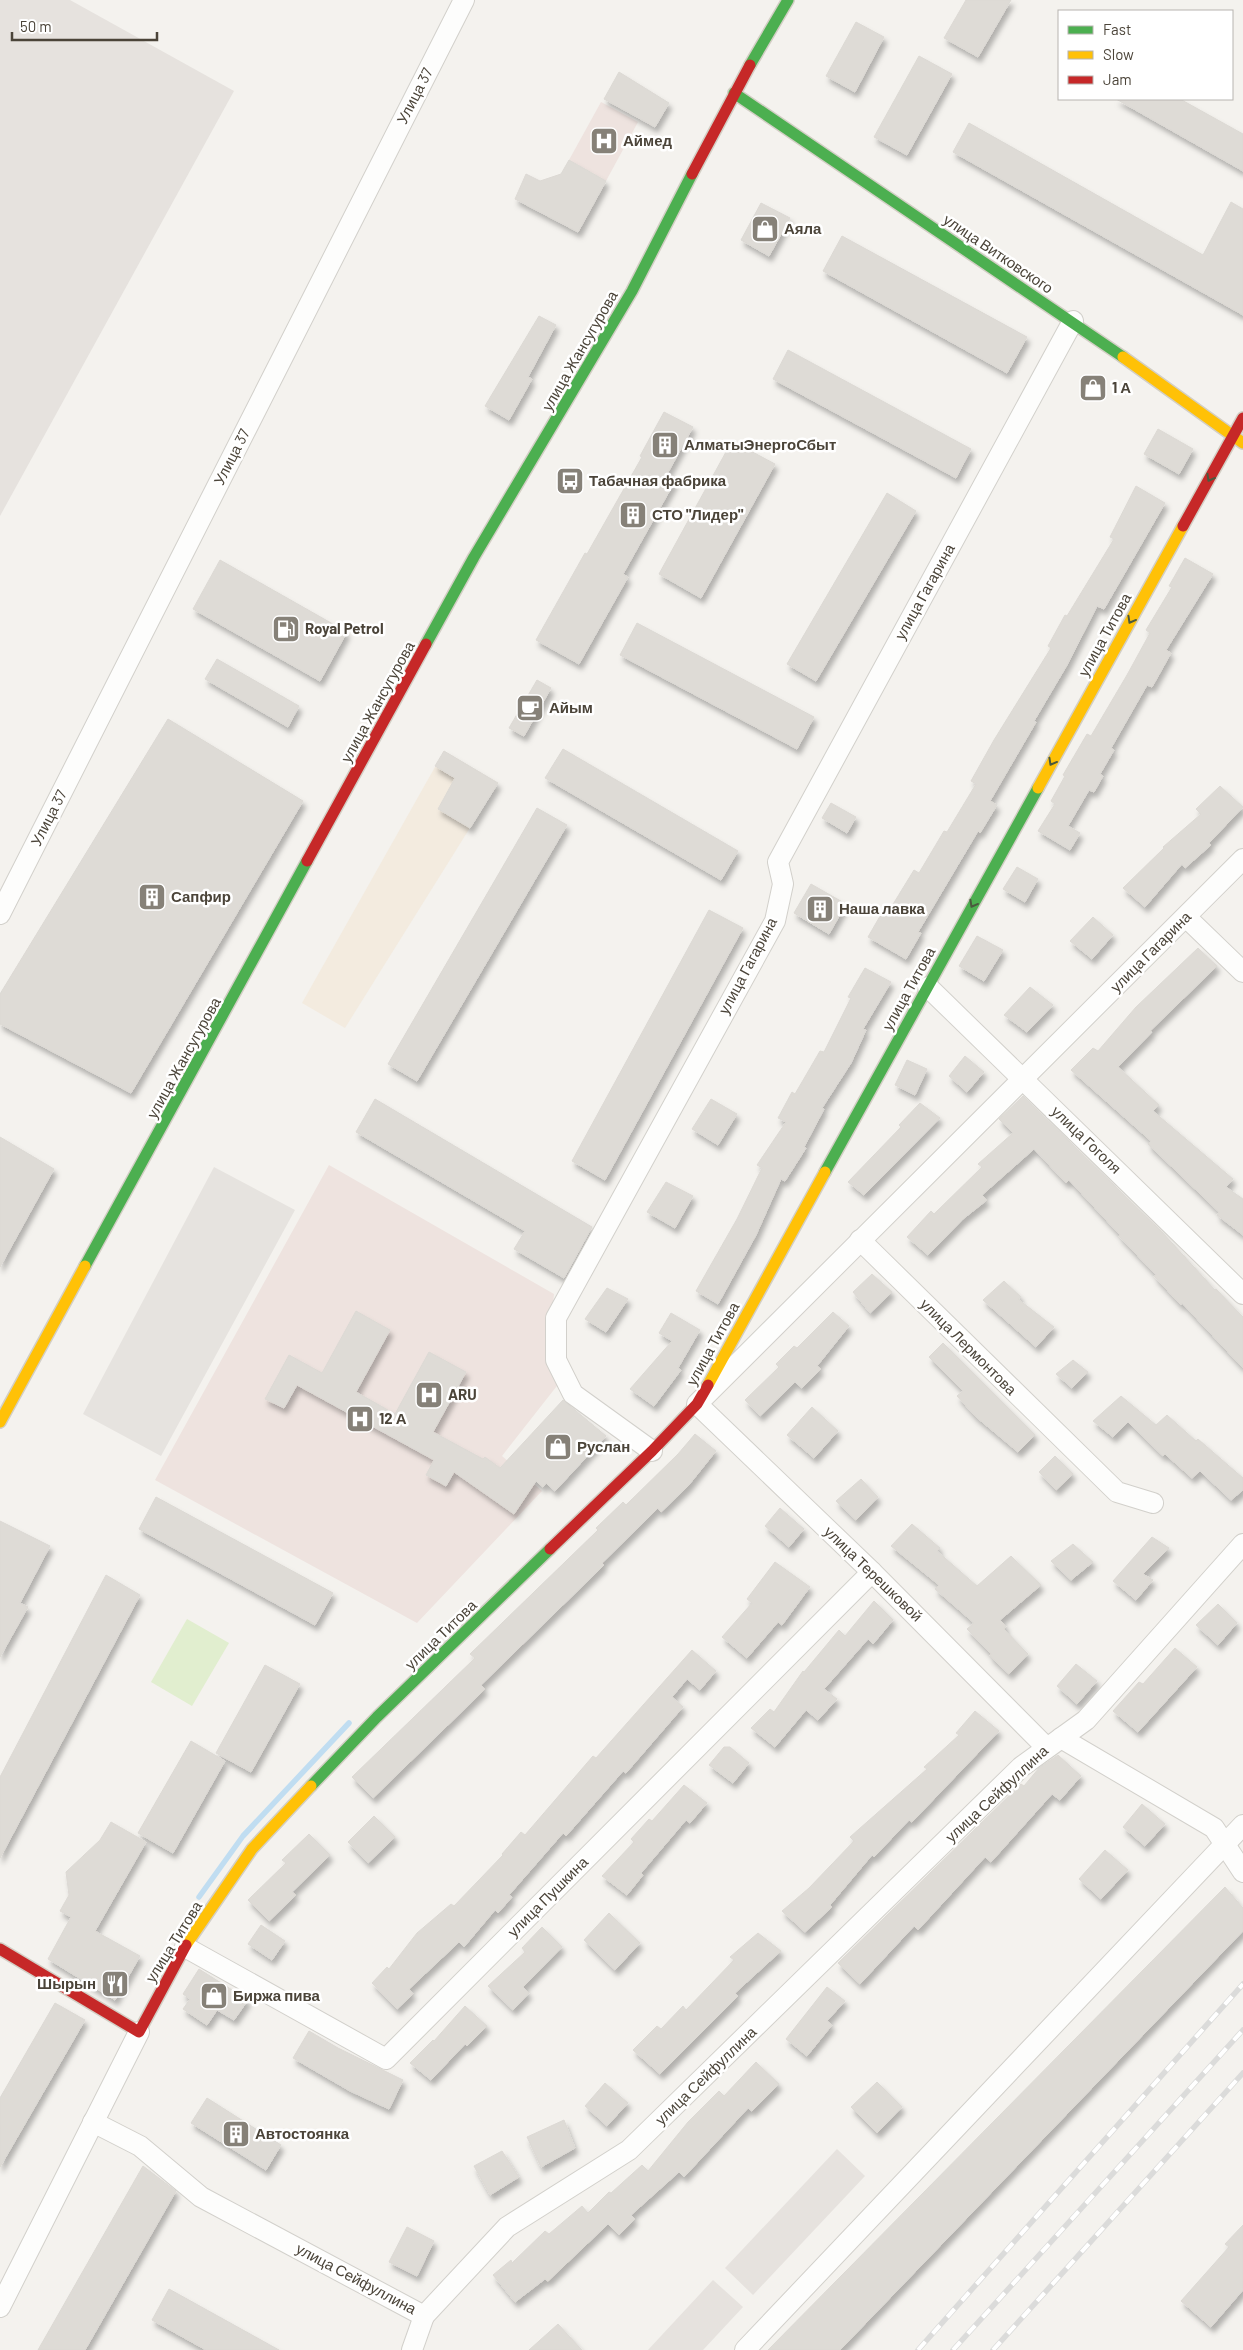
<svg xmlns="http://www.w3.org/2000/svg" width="1243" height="2350" font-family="Barlow,sans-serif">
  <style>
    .commercial { fill: #f3ebdf }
    .industrial { fill: #e6e2de }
    .medical { fill: #eee3df }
    .green { fill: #e1eecf }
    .parking { fill: #e6e3df }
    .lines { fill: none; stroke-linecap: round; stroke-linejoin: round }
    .stream { stroke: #c0ddf1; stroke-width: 5.5 }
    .building { fill: #dedbd6; stroke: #dcd9d4; filter: url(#shadow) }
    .street-casing { stroke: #d2d0cb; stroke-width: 22 }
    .fast-casing { stroke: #d3cfc5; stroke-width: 14 }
    .slow-casing { stroke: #d3cfc5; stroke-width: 14 }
    .jam-casing { stroke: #d3cfc5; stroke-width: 14 }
    .street { stroke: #fdfdfc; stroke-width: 20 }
    .fast { stroke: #4caf50; stroke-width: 11 }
    .slow { stroke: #ffc107; stroke-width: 11 }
    .jam { stroke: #c62828; stroke-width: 11 }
    .rail-casing { stroke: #dbdbda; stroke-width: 5.5 }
    .rail { stroke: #fff; stroke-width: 4; stroke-dasharray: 11; stroke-linecap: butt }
    .oneway { stroke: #4b593e }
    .labels { text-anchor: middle; stroke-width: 5; stroke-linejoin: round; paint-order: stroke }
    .street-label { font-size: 15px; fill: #4b4439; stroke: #fff }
    .poi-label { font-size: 15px; font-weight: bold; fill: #4b4439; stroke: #fff; text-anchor: start }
  </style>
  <defs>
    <filter id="shadow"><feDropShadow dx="3" dy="5.5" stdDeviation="2.5" flood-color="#0004"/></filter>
  </defs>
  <rect width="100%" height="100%" fill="#f4f2ee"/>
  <polygon class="commercial" points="444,751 498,783 345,1028 302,1003"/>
  <g class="industrial">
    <polygon points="0,0 70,0 234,91 0,516"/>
    <polygon points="837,2149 865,2176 753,2295 725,2268"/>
    <polygon points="713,2280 743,2307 703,2350 648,2350"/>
  </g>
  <g class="medical">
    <polygon points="601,102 638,122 606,181 569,160"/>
    <polygon points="329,1165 554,1294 547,1361 560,1382 502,1456 542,1491 417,1623 155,1480"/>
  </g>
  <polygon class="green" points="187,1619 229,1643 192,1706 151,1682"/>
  <polygon class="parking" points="214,1167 295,1210 161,1456 83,1414"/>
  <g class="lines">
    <polyline class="stream" points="199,1897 243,1836 349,1723"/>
  </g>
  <g class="building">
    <polygon points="966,0 1011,0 978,57 944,38"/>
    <polygon points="856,22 884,37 855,92 826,76"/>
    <polygon points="919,56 952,74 907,155 874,137"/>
    <polygon points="619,72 669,103 655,127 604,99"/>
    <polygon points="1116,99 1180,99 1243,134 1243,171"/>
    <polygon points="969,123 1203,255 1231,202 1243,209 1243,315 953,152"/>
    <polygon points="569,160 606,181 578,232 515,199 526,174 540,181 561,174"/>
    <polygon points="761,203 790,218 769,256 741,240"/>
    <polygon points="842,236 1027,337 1007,373 823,271"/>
    <polygon points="539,316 556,325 528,377 532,379 509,420 485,406"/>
    <polygon points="788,350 971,449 956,478 773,379"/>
    <polygon points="664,412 693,427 666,476 675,481 623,574 628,577 579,664 536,640 585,553 587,554 642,457 640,456"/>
    <polygon points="1158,429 1193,449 1179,474 1144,454"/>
    <polygon points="732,441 775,464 701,598 659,574"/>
    <polygon points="1136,486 1165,503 1104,609 1097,606 1067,665 1034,721 1036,722 990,801 997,805 980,833 978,831 918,932 921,933 906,959 868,937 883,911 887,914 914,870 919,873 944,831 947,832 976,784 971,781 994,740 1051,648 1048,646 1065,615 1067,616 1114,539 1110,537"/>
    <polygon points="887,493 916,511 816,681 787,664"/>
    <polygon points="1185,558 1213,574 1166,650 1171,653 1152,687 1147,685 1111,748 1114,750 1100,774 1103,776 1094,792 1089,790 1068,826 1080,833 1070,850 1038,831 1055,804 1051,801 1065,776 1063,775 1087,734 1091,736 1127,675 1150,633 1146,630 1172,587 1169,586"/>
    <polygon points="220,560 347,632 320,681 193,609"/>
    <polygon points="637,623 814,717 797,749 620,655"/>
    <polygon points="217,659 299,706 288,727 205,679"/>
    <polygon points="537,680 551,688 524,736 509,728"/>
    <polygon points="168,719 303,801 131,1093 0,1024 0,994"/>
    <polygon points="563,749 738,851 721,880 545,778"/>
    <polygon points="444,751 498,783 470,828 438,809 455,778 435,766"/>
    <polygon points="1220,786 1243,807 1209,843 1211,845 1185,868 1182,864 1145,907 1123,888 1164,848 1163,847 1201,814 1196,809"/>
    <polygon points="831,803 856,817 847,833 822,818"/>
    <polygon points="537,808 567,825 417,1081 388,1064"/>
    <polygon points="1017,867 1038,879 1025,902 1003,889"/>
    <polygon points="811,884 846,904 829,934 794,913"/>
    <polygon points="709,910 743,928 605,1180 572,1161"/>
    <polygon points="1093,917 1113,935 1092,959 1070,941"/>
    <polygon points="977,936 1003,950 984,981 959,966"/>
    <polygon points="1198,948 1217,966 1150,1031 1152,1032 1118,1067 1159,1105 1153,1111 1233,1179 1226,1187 1243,1199 1243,1235 1217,1215 1219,1212 1148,1144 1151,1141 1071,1070 1093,1048 1098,1051 1136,1007"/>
    <polygon points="865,968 891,982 863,1029 866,1030 851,1063 822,1108 824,1109 804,1147 806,1148 785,1181 781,1179 756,1235 718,1304 696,1291 737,1219 762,1168 757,1165 786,1122 778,1118 792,1092 795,1094 820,1051 824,1052 851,998 848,997"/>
    <polygon points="1030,987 1053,1005 1027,1032 1004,1015"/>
    <polygon points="965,1056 984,1072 967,1092 949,1076"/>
    <polygon points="907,1060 927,1069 915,1095 895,1085"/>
    <polygon points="1023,1096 1162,1232 1215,1290 1216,1289 1243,1317 1243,1368 1182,1303 1181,1305 1154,1276 1156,1275 1119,1236 1120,1235 1069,1180 1066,1183 1034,1149 982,1195 987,1200 963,1219 928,1255 907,1237 931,1211 934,1214 982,1167 978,1164 1013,1133 999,1119"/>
    <polygon points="375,1099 592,1227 564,1278 514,1249 525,1231 356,1132"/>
    <polygon points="711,1099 737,1114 718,1145 692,1129"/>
    <polygon points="920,1103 940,1118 864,1195 848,1182 901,1127 899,1125"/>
    <polygon points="0,1137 54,1169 0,1267"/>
    <polygon points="666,1182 693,1196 675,1228 647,1212"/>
    <polygon points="872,1274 892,1292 870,1313 853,1292"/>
    <polygon points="1004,1281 1021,1297 1018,1299 1054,1327 1036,1347 983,1300"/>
    <polygon points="607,1288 628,1299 606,1332 585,1319"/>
    <polygon points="356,1311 390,1330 356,1392 395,1414 429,1352 466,1372 433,1432 483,1459 485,1457 500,1468 563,1400 606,1436 555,1491 546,1483 543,1487 536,1481 514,1514 454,1472 446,1486 426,1475 434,1460 297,1385 284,1408 265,1399 289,1355 322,1373"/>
    <polygon points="833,1312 849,1326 817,1366 821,1369 802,1388 795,1382 760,1416 745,1400 779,1367 776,1364 794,1346 797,1348"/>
    <polygon points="671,1313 700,1330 678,1368 681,1370 654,1406 630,1389 672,1341 659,1333"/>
    <polygon points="943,1343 1035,1435 1018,1452 975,1416 957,1396 963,1391 929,1357"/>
    <polygon points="1073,1360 1088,1372 1072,1388 1056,1374"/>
    <polygon points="1121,1396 1156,1425 1167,1415 1196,1441 1198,1439 1243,1478 1243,1490 1231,1500 1200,1471 1192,1478 1165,1454 1163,1456 1128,1422 1113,1437 1093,1421"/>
    <polygon points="812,1407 838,1431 814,1458 787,1435"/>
    <polygon points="695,1434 716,1451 688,1486 661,1512 658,1508 602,1563 604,1565 481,1685 485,1689 373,1798 352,1777 475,1658 470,1654 598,1530 596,1528 623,1502 626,1505 678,1454"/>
    <polygon points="1055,1456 1073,1474 1056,1490 1039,1472"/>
    <polygon points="861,1479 878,1497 856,1520 836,1501"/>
    <polygon points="156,1497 333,1593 315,1625 139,1529"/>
    <polygon points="780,1508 804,1529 789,1547 765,1526"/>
    <polygon points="0,1521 50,1546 20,1603 28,1607 0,1657"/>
    <polygon points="912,1524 940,1548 937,1551 977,1586 1011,1556 1041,1585 1000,1620 1006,1626 1004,1629 1028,1654 1009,1674 990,1656 991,1654 967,1629 974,1623 935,1589 939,1585 891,1546"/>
    <polygon points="1152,1537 1169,1548 1143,1574 1153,1580 1136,1600 1113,1581"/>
    <polygon points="1073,1544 1093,1562 1071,1580 1051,1561"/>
    <polygon points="775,1562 810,1587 782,1625 778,1622 747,1658 722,1637 752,1603 747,1599"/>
    <polygon points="106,1575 140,1595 0,1858 0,1777"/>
    <polygon points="874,1601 893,1620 873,1644 868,1639 824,1689 837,1699 818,1720 806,1710 775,1747 751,1728 770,1709 774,1712 803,1671 804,1672 839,1630 845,1636"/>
    <polygon points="1218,1604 1237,1623 1218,1645 1196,1625"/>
    <polygon points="1175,1648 1197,1667 1138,1732 1113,1711 1139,1682 1143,1684"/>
    <polygon points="692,1650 716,1671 700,1690 687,1679 672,1697 683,1707 626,1773 623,1771 566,1836 563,1833 509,1895 512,1897 498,1913 495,1910 464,1947 459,1942 409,1989 413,1994 397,2009 372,1983 387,1967 389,1969 417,1933 451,1904 454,1906 503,1855 502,1854 521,1832 525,1835 593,1756 596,1758"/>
    <polygon points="1076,1664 1097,1681 1077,1704 1057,1686"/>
    <polygon points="265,1665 300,1684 251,1772 216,1753"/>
    <polygon points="975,1711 999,1731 912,1822 909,1820 874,1857 872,1855 830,1905 832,1907 805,1932 782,1911 809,1888 854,1841 850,1837 927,1769 924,1767 959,1735 956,1733"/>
    <polygon points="191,1741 225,1761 173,1853 138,1833"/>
    <polygon points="724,1747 730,1747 749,1763 733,1783 709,1765"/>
    <polygon points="1058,1755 1081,1776 1060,1800 1052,1794 991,1862 985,1857 918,1930 914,1926 860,1984 838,1963 1021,1784 1024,1786 1039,1768"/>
    <polygon points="684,1785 707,1803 690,1823 686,1820 641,1873 643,1875 627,1895 602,1876 634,1842 631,1839 649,1819 652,1821"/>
    <polygon points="1142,1804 1165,1824 1145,1846 1123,1827"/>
    <polygon points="374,1816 395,1837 368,1863 348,1842"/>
    <polygon points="111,1822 146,1842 95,1931 140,1956 115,2000 48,1959 71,1917 60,1911 69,1895 66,1872 100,1840"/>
    <polygon points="309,1834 330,1855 292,1892 296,1895 269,1921 248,1900 286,1863 282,1860"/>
    <polygon points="1105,1850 1128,1870 1101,1899 1079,1879"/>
    <polygon points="1225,1887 1243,1908 1243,1931 840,2350 768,2350"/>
    <polygon points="609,1913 640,1943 615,1970 584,1940"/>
    <polygon points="261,1925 285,1941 272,1960 248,1944"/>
    <polygon points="542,1927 562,1947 523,1987 529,1993 513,2010 488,1986 525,1952 522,1948"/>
    <polygon points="758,1933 781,1951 735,1993 738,1996 660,2074 633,2050 657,2026 661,2029 683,2006 686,2010 734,1960 730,1957"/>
    <polygon points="199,1969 248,2000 234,2020 217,2010 207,2025 183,2009 190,1999 183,1994"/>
    <polygon points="827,1987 845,2001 827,2021 832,2025 807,2056 786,2039"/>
    <polygon points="55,2003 85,2020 0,2167 0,2098"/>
    <polygon points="465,2006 487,2026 467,2046 465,2044 431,2080 410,2063 433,2040 434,2041"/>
    <polygon points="309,2031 338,2048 403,2080 389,2109 350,2091 293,2058"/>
    <polygon points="756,2062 779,2084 752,2111 748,2108 684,2177 679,2172 631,2215 635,2219 619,2235 608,2224 548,2281 545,2279 515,2302 493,2275 511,2260 512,2263 545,2231 549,2234 582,2206 588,2213 609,2192 611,2193 642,2165 648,2171 688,2122 719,2091 724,2096"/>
    <polygon points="877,2082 902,2107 877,2133 851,2107"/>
    <polygon points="605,2083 628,2103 607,2126 585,2106"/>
    <polygon points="207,2098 281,2145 266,2170 191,2123"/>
    <polygon points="564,2120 575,2148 541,2167 527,2137"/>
    <polygon points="502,2151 519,2177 490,2195 474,2166"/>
    <polygon points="143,2166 176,2191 85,2350 38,2350"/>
    <polygon points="1243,2225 1243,2290 1211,2327 1181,2301 1229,2247 1225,2244"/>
    <polygon points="407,2227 434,2241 417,2276 389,2262"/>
    <polygon points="169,2289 279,2350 206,2350 152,2320"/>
    <polygon points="558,2324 582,2350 529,2350"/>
  </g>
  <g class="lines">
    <g class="street-casing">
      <g id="street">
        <polyline points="0,914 464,0"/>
        <polyline points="1186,917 1243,972"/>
        <polyline points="928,987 1243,1294"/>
        <polyline points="860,1240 1117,1492 1153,1503"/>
        <polyline points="652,1451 573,1394 556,1360 556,1318 775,921 783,884 778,862 1073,321"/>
        <polyline points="1061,1738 1214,1828 1243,1872"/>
        <polyline points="1046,1747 872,1572 697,1404 1243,859"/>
        <polyline points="185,1947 386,2059 872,1572"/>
        <polyline points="93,2122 140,2146 201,2197 424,2316 507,2227 629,2150 1021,1767 1086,1720 1243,1544"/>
        <polyline points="0,2307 139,2032"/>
        <polyline points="412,2350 424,2316"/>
        <polyline points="745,2350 1243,1825"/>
      </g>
    </g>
    <g class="fast-casing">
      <g id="fast">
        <polyline points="750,65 788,0"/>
        <polyline points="734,93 1123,357"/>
        <polyline points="426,644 474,557 632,291 692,174"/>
        <polyline points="825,1172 1038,788"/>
        <polyline points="85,1266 307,861"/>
        <polyline points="311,1786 377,1717 550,1549"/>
      </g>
    </g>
    <g class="slow-casing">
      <g id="slow">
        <polyline points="1123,357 1243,443"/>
        <polyline points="1038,788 1183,526"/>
        <polyline points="708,1385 825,1172"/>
        <polyline points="0,1422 85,1266"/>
        <polyline points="186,1945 252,1849 311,1786"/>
      </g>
    </g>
    <g class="jam-casing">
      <g id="jam">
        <polyline points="692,174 750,65"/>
        <polyline points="1183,526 1243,418"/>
        <polyline points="307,861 426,644"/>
        <polyline points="550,1549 652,1451 697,1404 708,1385"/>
        <polyline points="0,1949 139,2032 186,1945"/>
      </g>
    </g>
    <use href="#street" class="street"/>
    <use href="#fast" class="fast"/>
    <use href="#slow" class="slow"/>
    <use href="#jam" class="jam"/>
    <g class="rail-casing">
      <g id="rail">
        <polyline points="918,2350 1243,1984"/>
        <polyline points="953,2350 1243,2030"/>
        <polyline points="993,2350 1243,2073"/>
      </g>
    </g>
    <use href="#rail" class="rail"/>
  </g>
  <defs><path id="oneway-chevron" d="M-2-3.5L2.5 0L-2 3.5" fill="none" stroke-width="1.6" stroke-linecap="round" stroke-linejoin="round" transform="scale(1.25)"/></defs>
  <g class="oneway">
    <use href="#oneway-chevron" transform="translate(1210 478) rotate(119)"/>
    <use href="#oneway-chevron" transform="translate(1131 620) rotate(119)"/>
    <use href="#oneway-chevron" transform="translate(1052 762) rotate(119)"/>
    <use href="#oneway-chevron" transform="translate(973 904) rotate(119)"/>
  </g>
  <defs>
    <g id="hospital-square" transform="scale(1.4375)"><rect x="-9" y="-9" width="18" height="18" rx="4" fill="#868178" stroke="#fff"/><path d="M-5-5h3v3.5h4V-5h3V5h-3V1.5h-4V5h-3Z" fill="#fff"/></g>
    <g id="shop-square" transform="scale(1.4375)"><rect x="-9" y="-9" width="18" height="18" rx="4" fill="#868178" stroke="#fff"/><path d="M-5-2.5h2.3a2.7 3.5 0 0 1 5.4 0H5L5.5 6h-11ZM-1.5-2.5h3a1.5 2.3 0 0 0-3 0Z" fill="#fff"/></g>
    <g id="building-square" transform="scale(1.4375)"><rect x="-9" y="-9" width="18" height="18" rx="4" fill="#868178" stroke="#fff"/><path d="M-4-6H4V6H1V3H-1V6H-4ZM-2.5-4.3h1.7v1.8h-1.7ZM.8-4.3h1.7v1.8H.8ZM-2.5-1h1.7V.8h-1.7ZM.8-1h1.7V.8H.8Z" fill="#fff"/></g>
    <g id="bus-square" transform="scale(1.4375)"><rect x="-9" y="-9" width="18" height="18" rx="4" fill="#868178" stroke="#fff"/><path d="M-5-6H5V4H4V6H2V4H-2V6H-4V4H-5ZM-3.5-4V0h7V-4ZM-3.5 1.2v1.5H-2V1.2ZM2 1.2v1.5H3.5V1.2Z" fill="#fff"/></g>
    <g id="fuel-square" transform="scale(1.4375)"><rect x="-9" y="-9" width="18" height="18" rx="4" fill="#868178" stroke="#fff"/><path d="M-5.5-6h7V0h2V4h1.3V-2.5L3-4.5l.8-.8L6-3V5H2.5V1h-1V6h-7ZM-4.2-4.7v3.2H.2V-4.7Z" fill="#fff"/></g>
    <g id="cafe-square" transform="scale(1.4375)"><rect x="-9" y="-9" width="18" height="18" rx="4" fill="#868178" stroke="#fff"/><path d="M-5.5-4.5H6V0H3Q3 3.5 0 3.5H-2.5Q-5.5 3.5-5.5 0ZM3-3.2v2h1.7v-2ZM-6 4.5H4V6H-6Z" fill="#fff"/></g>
    <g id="restaurant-square" transform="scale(1.4375)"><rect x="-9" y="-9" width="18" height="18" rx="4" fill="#868178" stroke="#fff"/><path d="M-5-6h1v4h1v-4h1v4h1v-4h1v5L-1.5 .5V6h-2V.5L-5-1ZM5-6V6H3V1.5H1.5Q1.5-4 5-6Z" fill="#fff"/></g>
  </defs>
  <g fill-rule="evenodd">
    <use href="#hospital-square" x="604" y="141"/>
    <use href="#shop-square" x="765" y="229"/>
    <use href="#shop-square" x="1093" y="388"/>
    <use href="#building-square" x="665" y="445"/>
    <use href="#bus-square" x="570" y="481"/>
    <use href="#building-square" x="633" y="515"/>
    <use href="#fuel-square" x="286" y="629"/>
    <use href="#cafe-square" x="530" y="708"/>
    <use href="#building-square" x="152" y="897"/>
    <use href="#building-square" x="820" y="909"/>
    <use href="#hospital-square" x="429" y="1395"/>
    <use href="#hospital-square" x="360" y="1419"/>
    <use href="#shop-square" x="558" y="1447"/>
    <use href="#restaurant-square" x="115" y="1984"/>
    <use href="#shop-square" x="214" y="1996"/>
    <use href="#building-square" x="236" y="2134"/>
  </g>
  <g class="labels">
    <g class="street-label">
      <text transform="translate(415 96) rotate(-63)" y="5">Улица 37</text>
      <text transform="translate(998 254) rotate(34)" y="5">улица Витковского</text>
      <text transform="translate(580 351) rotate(-60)" y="5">улица Жансугурова</text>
      <text transform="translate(232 457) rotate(-63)" y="5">Улица 37</text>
      <text transform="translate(925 592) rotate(-61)" y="5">улица Гагарина</text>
      <text transform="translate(1105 635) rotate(-61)" y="5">улица Титова</text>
      <text transform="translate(378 702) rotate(-61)" y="5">улица Жансугурова</text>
      <text transform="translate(49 818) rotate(-63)" y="5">Улица 37</text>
      <text transform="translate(1151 952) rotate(-45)" y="5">улица Гагарина</text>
      <text transform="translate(748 966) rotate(-62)" y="5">улица Гагарина</text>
      <text transform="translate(909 989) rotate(-61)" y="5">улица Титова</text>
      <text transform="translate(184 1058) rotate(-61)" y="5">улица Жансугурова</text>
      <text transform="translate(1086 1140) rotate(44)" y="5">улица Гоголя</text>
      <text transform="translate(713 1344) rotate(-61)" y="5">улица Титова</text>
      <text transform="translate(968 1347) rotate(45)" y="5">улица Лермонтова</text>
      <text transform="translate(873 1574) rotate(44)" y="5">улица Терешковой</text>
      <text transform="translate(441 1635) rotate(-44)" y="5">улица Титова</text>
      <text transform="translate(997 1794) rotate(-43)" y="5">улица Сейфуллина</text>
      <text transform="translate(548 1897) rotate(-45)" y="5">улица Пушкина</text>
      <text transform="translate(174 1942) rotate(-58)" y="5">улица Титова</text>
      <text transform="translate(706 2076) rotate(-44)" y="5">улица Сейфуллина</text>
      <text transform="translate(356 2279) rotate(28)" y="5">улица Сейфуллина</text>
    </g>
    <g class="poi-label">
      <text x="623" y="146">Аймед</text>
      <text x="784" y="234">Аяла</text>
      <text x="1112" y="393">1 А</text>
      <text x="684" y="450">АлматыЭнергоСбыт</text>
      <text x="589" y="486">Табачная фабрика</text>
      <text x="652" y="520">СТО "Лидер"</text>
      <text x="305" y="634">Royal Petrol</text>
      <text x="549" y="713">Айым</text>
      <text x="171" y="902">Сапфир</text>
      <text x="839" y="914">Наша лавка</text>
      <text x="448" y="1400">ARU</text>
      <text x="379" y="1424">12 А</text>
      <text x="577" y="1452">Руслан</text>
      <text x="96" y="1989" text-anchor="end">Шырын</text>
      <text x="233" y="2001">Биржа пива</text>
      <text x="255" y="2139">Автостоянка</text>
    </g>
  </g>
  <rect x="1058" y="10" width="175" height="90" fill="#ffffff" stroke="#b7b4b0"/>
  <rect x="1068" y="26" width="25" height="8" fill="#4caf50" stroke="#b7b4b0"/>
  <text x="1103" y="35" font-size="15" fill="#4b4439">Fast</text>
  <rect x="1068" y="51" width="25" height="8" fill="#ffc107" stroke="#b7b4b0"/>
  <text x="1103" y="60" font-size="15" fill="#4b4439">Slow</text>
  <rect x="1068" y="76" width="25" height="8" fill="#c62828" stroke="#b7b4b0"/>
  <text x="1103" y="85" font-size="15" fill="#4b4439">Jam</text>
  <path d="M12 32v8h145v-8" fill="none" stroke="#4b4439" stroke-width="2.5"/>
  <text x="20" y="32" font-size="15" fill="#4b4439" stroke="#ffffff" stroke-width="4" paint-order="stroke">50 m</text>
</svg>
